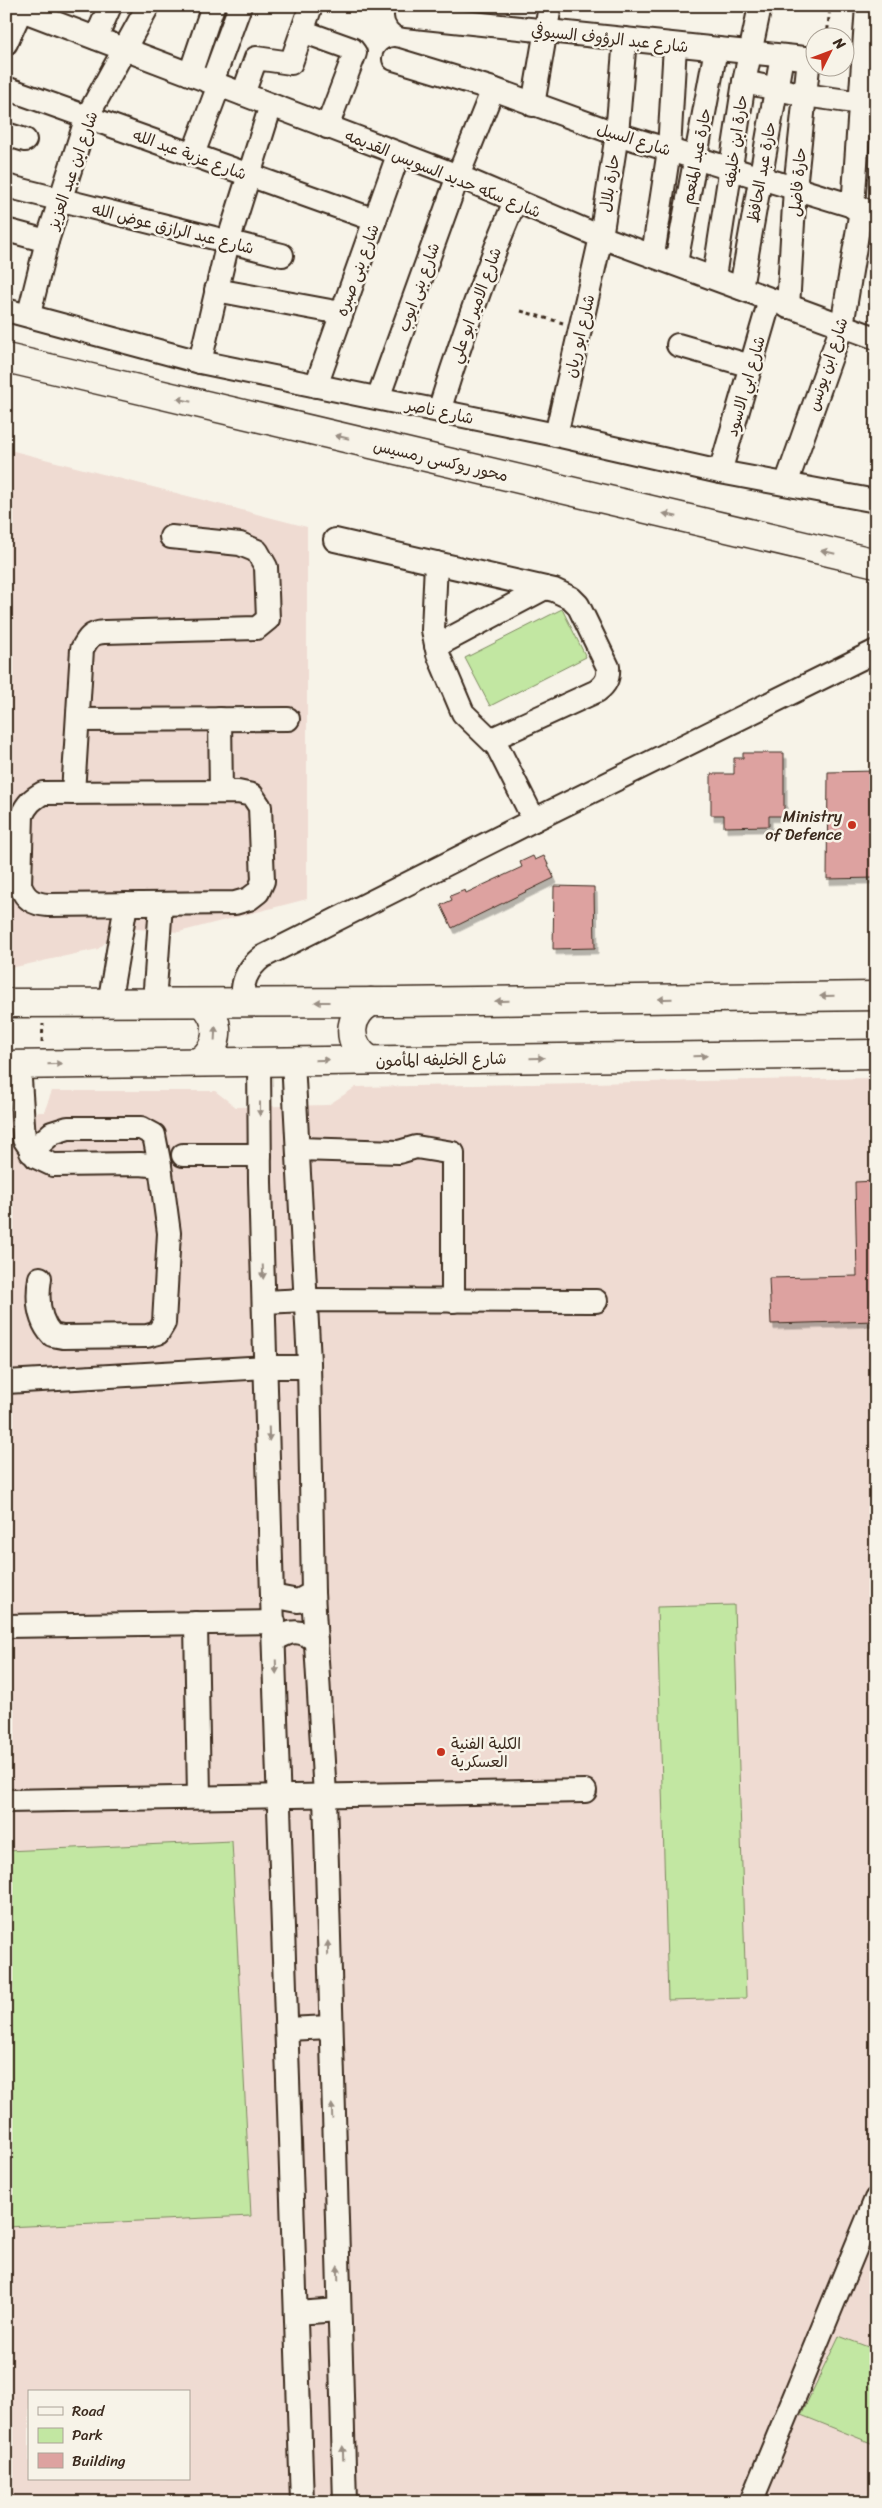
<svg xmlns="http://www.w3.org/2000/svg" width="882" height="2508" font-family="Sriracha,'Playpen Sans Arabic',sans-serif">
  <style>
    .built { fill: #efdbd2; fill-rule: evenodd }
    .green { fill: #c2e7a2; stroke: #7e8860 }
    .building { fill: #dda2a0; stroke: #3b2a1e; filter: url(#shadow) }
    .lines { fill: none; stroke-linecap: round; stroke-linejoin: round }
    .minor-casing { stroke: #3b2a1e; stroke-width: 26 }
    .major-casing { stroke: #3b2a1e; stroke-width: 31 }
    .path { stroke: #3b2a1e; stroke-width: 3; stroke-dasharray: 4 4; stroke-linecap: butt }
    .minor { stroke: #f7f3e8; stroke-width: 22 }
    .major { stroke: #f7f3e8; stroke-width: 28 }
    .oneway { fill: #998e83 }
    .poi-dot { fill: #c8321e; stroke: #f7f3e8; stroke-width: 2 }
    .labels { text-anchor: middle; stroke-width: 5; stroke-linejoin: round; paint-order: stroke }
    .street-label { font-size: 16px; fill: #3b2a1e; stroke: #f7f3e8 }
    .poi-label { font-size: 16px; fill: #3b2a1e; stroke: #f7f3e8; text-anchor: end }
  </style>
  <defs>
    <filter id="shadow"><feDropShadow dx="3" dy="5.5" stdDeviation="0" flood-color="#0004"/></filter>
  </defs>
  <rect width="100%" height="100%" fill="#f7f3e8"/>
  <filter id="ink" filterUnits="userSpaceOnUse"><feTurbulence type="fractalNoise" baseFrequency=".02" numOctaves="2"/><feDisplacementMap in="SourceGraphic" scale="10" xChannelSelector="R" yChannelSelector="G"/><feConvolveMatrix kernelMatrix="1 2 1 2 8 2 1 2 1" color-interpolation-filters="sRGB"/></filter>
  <g filter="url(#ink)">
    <g class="built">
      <polygon points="6,449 307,527 307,899 179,932 122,928 98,949 6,969"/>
      <path d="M876,1078V2502H6V1103L10,1112H44L52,1091H215L236,1107L328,1105L356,1087ZM29,2392H189V2479H29Z"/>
    </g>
    <g class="green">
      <polygon points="562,609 586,657 490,706 465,658"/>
      <polygon points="734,1605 746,1998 668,2000 657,1607"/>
      <polygon points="232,1841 251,2216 6,2227 6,1851"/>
      <polygon points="839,2336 876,2350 876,2445 801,2415"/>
    </g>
    <g class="building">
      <polygon points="743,753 784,753 784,816 769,816 769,826 724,827 724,815 711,815 711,774 734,774 734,758 743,758"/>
      <polygon points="876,771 876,878 827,879 828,772"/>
      <polygon points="533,856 535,860 544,856 554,878 452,928 441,905 452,900 450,896 465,890 466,893 522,867 520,862"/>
      <polygon points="554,886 594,887 595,948 553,949"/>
      <polygon points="876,1181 876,1321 771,1324 769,1278 857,1276 855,1182"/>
    </g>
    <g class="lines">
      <g class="minor-casing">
        <g id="minor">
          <polyline points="11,6 458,176 601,237 876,338"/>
          <polyline points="406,16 814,59"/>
          <polyline points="302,31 352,49 355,53 327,127"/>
          <polyline points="96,38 110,6"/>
          <polyline points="6,43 21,10 26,6"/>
          <polyline points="394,59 493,89 617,134 876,213"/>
          <polyline points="190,74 213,6"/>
          <polyline points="212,82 240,6"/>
          <polyline points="744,82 805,95 875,105"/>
          <polyline points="6,88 375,220"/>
          <polyline points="243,94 256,58 291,63 311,6"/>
          <polyline points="533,105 550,6"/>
          <polyline points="6,134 25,140"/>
          <polyline points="193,154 219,85"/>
          <polyline points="6,186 282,255"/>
          <polyline points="853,207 867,6"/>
          <polyline points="6,230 47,241"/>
          <polyline points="653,255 669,150 675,45"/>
          <polyline points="676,263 716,49"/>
          <polyline points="714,277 744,82 760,6"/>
          <polyline points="741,288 782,56"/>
          <polyline points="216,290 341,313"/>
          <polyline points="788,307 795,188 809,58"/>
          <polyline points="6,310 200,362 556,435 720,472 876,501"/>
          <polyline points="29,314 47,241 87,117 148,6"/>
          <polyline points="678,345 751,366"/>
          <polyline points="200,362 228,242 271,105"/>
          <polyline points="316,386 398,155"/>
          <polyline points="378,398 458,176 493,89"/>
          <path d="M439,411C461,339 486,270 515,201"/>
          <polyline points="556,435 601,237 617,134 625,39"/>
          <polyline points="720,472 770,300"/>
          <polyline points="786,484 842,326 861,210"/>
          <path d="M335,540L554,590L571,598L578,605L608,667C609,678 606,684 597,691L492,739"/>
          <polyline points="436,563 433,630 438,654 463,713 497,746 534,820"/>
          <polyline points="436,646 545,588"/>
          <polyline points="220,719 221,792"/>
          <polyline points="79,720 288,719"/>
          <path d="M238,792L252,795L260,807L263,881L258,892L249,899L235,903L48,905C33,904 25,899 20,885L22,815C27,804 32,799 43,793Z"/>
          <path d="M73,793L82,649C88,638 91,633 104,632L257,628L268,619L266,567L257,551L240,544L171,537"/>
          <path d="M243,1002C241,983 246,970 262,957L534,820L876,651"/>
          <polyline points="154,1003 161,904"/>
          <polyline points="109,1004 126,904"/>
          <polyline points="259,1061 260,1182 272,1596 302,2502"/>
          <polyline points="293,1061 309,1362 313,1593 325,1795 345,2502"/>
          <path d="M19,1065L24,1139L36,1157L53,1165L140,1164L160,1166L169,1233L164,1323L158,1333L147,1336L63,1337L52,1335C38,1320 37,1297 40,1278"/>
          <polyline points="298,1149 399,1152 416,1147 453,1153 453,1301"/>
          <polyline points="31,1152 52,1133 68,1128 141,1128 154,1135 160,1166"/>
          <polyline points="183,1155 260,1155"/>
          <polyline points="264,1302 305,1300 596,1301"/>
          <polyline points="6,1382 267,1367 308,1367"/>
          <polyline points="272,1596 298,1601 313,1593"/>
          <polyline points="196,1623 199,1797"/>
          <polyline points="6,1626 274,1622"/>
          <path d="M275,1640C290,1630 301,1629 316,1641"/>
          <polyline points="6,1801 585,1791"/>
          <polyline points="287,2029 330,2027"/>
          <polyline points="296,2313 339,2310"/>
          <polyline points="751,2502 876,2199"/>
        </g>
      </g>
      <g class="major-casing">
        <g id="major">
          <polyline points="6,358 876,563"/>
          <polyline points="6,1003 394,1002 876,996"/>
          <path d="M368,1059C346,1043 347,1016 371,1002"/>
          <path d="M200,1061C221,1046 221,1020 203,1003"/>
          <polyline points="6,1065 876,1054"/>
        </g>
      </g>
      <g class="path">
        <polyline points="827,38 830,6"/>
        <polyline points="521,311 563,323"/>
        <polyline points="42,1042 43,1024"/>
      </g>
      <use href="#minor" class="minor"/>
      <use href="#major" class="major"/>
    </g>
    <defs><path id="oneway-solid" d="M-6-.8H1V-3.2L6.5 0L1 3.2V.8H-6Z" transform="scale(1.25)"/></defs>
    <g class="oneway">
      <use href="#oneway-solid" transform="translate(184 400) rotate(-167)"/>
      <use href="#oneway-solid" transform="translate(342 437) rotate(-167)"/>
      <use href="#oneway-solid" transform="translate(670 515) rotate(-167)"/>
      <use href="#oneway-solid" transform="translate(828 552) rotate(-167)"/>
      <use href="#oneway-solid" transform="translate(827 996) rotate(179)"/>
      <use href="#oneway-solid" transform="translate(665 999) rotate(179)"/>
      <use href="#oneway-solid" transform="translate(502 1001) rotate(179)"/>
      <use href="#oneway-solid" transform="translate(322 1002) rotate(180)"/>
      <use href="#oneway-solid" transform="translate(215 1033) rotate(-87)"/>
      <use href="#oneway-solid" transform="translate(700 1056) rotate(-1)"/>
      <use href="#oneway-solid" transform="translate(537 1058) rotate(-1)"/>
      <use href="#oneway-solid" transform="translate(322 1060) rotate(-1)"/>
      <use href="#oneway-solid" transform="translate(55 1064) rotate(-1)"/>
      <use href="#oneway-solid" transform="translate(260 1109) rotate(90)"/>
      <use href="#oneway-solid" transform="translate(263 1272) rotate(88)"/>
      <use href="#oneway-solid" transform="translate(269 1434) rotate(88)"/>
      <use href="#oneway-solid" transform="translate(276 1667) rotate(88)"/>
      <use href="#oneway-solid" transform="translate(328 1948) rotate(-91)"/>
      <use href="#oneway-solid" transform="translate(332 2111) rotate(-92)"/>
      <use href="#oneway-solid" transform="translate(338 2273) rotate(-92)"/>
      <use href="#oneway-solid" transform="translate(343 2453) rotate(-92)"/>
    </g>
  </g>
  <g class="poi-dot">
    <circle cx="852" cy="825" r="5"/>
    <circle cx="441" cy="1752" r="5"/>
  </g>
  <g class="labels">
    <g class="street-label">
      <text transform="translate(610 38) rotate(6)" y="6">شارع عبد الرؤوف السيوفي</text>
      <text transform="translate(634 139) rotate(17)" y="6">شارع السيل</text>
      <text transform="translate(735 141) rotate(-82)" y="6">حارة ابن خليفه</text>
      <text transform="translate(190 154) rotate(20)" y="6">شارع عزبة عبد الله</text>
      <text transform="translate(696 156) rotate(-79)" y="6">حارة عبد المنعم</text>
      <text transform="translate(72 170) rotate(-71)" y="6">شارع ابن عبد العزيز</text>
      <text transform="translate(761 172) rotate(-80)" y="6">حارة عبد الحافظ</text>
      <text transform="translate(443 173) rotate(22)" y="6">شارع سكه حديد السويس القديمه</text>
      <text transform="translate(797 182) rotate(-85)" y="6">حارة فاضل</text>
      <text transform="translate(609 183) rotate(-81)" y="6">حارة بلال</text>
      <text transform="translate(173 228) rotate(14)" y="6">شارع عبد الرازق عوض الله</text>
      <text transform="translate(357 270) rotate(-70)" y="6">شارع بنى صبره</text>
      <text transform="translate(418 287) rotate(-70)" y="6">شارع بنى ايوب</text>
      <text transform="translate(475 305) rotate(-70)" y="6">شارع الامير ابو علي</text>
      <text transform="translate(579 336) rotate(-77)" y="6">شارع ابو ريان</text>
      <text transform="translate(827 364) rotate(-72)" y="6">شارع ابن يونس</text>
      <text transform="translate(745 386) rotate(-74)" y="6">شارع ابي الاسود</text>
      <text transform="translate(440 411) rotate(12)" y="6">شارع ناصر</text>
      <text transform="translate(441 460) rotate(13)" y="6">محور روكسى رمسيس</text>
      <text transform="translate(441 1059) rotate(-1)" y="6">شارع الخليفه المأمون</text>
    </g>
    <g class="poi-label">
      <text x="842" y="822">Ministry<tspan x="842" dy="18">of Defence</tspan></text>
      <text x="451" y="1749" text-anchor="start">الكلية الفنية<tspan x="451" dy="18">العسكرية</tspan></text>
    </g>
  </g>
  <rect width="882" height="2508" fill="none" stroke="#f7f3e8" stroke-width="25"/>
  <rect x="12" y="12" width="857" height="2483" fill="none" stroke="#3b2a1e" stroke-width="2" filter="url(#ink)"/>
  <rect x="28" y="2390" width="162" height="90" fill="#f7f3e8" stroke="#aca397"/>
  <rect x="38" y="2407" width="25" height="8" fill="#f7f3e8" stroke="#aca397"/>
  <text x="72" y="2416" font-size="15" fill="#3b2a1e">Road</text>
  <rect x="38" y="2428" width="25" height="15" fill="#c2e7a2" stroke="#aca397"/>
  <text x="72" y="2440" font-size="15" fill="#3b2a1e">Park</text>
  <rect x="38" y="2453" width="25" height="15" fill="#dda2a0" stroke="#aca397"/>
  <text x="72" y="2466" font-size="15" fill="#3b2a1e">Building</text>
  <g transform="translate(830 52) rotate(48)"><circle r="24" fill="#f7f3e8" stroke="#aca397"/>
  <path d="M0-4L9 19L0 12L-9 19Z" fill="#c8321e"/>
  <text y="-8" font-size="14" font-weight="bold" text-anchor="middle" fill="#3b2a1e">N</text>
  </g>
</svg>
